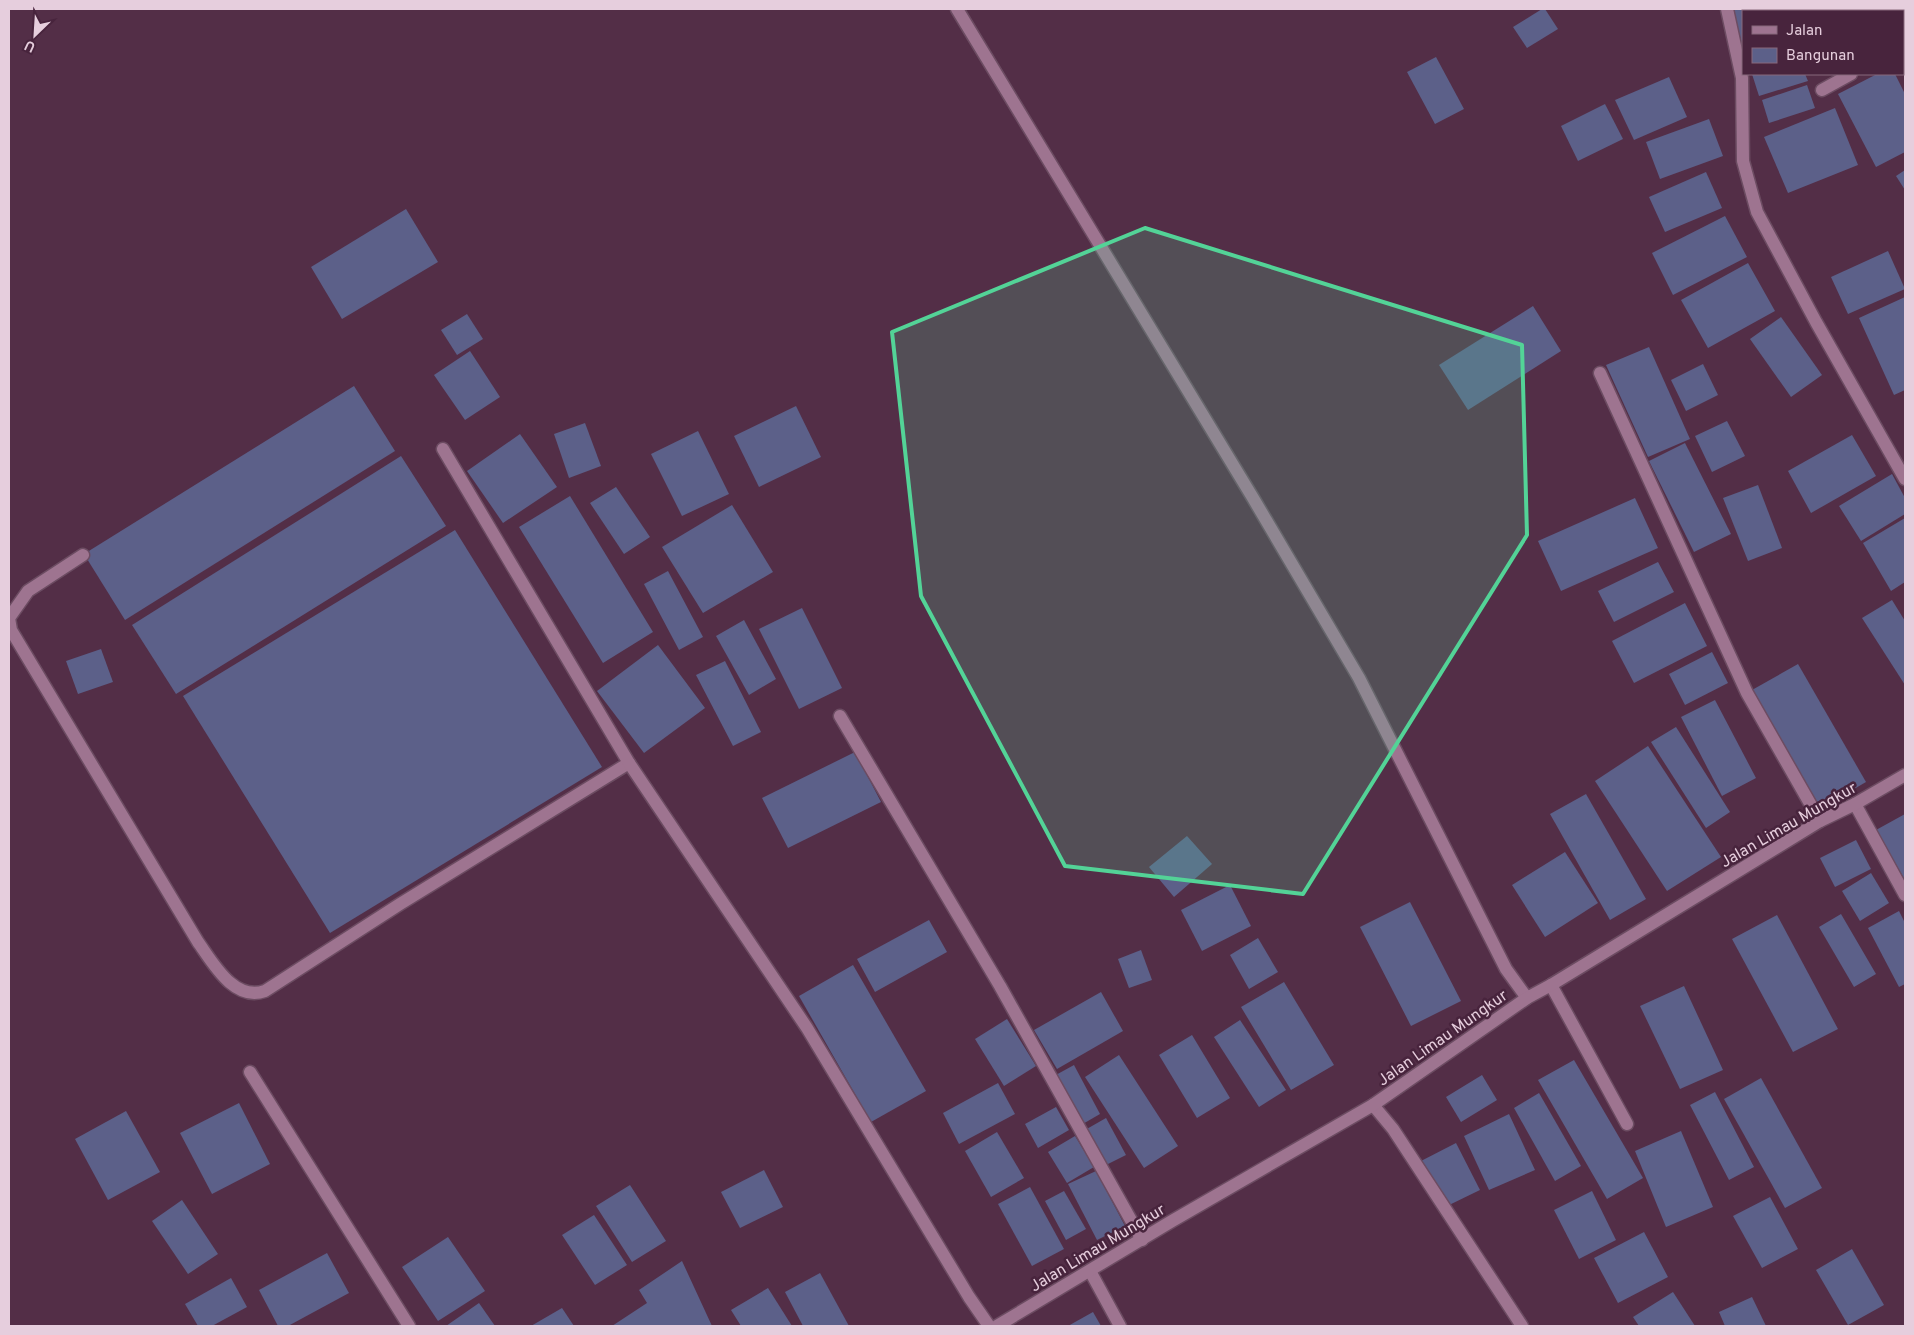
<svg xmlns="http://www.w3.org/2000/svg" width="1914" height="1335" font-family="Overpass,sans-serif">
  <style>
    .building { fill: #5c6089 }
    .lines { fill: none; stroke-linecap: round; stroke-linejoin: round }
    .lane-casing { stroke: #6c4c62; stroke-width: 15 }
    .street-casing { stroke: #6c4c62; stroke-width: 15 }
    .secondary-casing { stroke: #6c4c62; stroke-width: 15 }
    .lane { stroke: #9e7490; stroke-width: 12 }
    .street { stroke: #9e7490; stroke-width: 12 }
    .secondary { stroke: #9e7490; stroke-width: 12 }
    .marked { fill: #53d397; fill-opacity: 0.2; stroke: #53d397; stroke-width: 4; stroke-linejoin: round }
    .labels { text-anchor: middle; stroke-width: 5; stroke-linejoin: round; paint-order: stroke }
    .street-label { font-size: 16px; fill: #e6cedd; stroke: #48243d }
  </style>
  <rect width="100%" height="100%" fill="#532e47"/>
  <g class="building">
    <polygon points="1542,9 1545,9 1558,29 1527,48 1513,27"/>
    <polygon points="1732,9 1786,9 1787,11 1743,11 1742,43"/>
    <polygon points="1795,9 1888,9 1889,11 1790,11"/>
    <polygon points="1436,57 1464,109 1435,124 1407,72"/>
    <polygon points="1752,74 1805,74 1808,81 1759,96"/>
    <polygon points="1877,74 1895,74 1905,94 1905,152 1876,167 1838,94"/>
    <polygon points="1669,77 1687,117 1634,140 1615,100"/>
    <polygon points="1807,85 1815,108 1769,123 1762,100"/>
    <polygon points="1605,104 1623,139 1578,161 1561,126"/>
    <polygon points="1835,108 1858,165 1788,193 1764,137"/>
    <polygon points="1709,119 1723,156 1660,179 1646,142"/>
    <polygon points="1905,170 1905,190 1896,176"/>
    <polygon points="1706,172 1722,208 1665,232 1649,197"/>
    <polygon points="406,209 438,262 342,319 311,267"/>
    <polygon points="1725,216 1747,257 1673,295 1652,253"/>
    <polygon points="1888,251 1905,289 1848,314 1831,277"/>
    <polygon points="1748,263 1775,311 1708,348 1681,300"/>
    <polygon points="1905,297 1905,390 1894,395 1859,318"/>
    <polygon points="1533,306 1561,351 1468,410 1439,365"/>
    <polygon points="467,314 483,339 457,355 441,330"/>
    <polygon points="1781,317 1822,375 1791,397 1750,339"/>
    <polygon points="1649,347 1690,439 1648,457 1606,365"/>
    <polygon points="470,351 500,397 465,420 434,375"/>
    <polygon points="1703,364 1718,395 1686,411 1671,380"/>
    <polygon points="354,386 395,451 125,620 84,554"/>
    <polygon points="796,406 821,457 759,487 734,436"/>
    <polygon points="1727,421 1745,456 1712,472 1695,436"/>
    <polygon points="585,423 601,466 569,478 554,434"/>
    <polygon points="698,431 729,494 682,516 651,454"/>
    <polygon points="520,434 557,487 503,523 467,471"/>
    <polygon points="1852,435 1876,476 1811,513 1788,471"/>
    <polygon points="1685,443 1731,534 1694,552 1649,461"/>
    <polygon points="401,456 446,526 176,694 132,625"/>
    <polygon points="1892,474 1905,498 1905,514 1861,541 1839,506"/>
    <polygon points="1758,485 1782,548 1748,561 1723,498"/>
    <polygon points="616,487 650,537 624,554 590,503"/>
    <polygon points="570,496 653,632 603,663 519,527"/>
    <polygon points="1635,498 1658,548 1561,591 1538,541"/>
    <polygon points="732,505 773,572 703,613 662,547"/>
    <polygon points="1905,518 1905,582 1891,591 1863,543"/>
    <polygon points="455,530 602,767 330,933 183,696"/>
    <polygon points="1658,562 1674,592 1614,622 1598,591"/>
    <polygon points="668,571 703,637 679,650 644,584"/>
    <polygon points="1892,600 1905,621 1905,685 1862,618"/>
    <polygon points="1685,603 1707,646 1634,683 1612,641"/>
    <polygon points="802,608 842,688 799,709 759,629"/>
    <polygon points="744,620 776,679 749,695 716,636"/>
    <polygon points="658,645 705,708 644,753 597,691"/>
    <polygon points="101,649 113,682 78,694 66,661"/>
    <polygon points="1712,652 1728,683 1685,705 1669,674"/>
    <polygon points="725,661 761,732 733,746 696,675"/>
    <polygon points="1798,664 1866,782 1820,809 1752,690"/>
    <polygon points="1715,700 1756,778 1722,796 1681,717"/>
    <polygon points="1676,727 1730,812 1706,828 1651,742"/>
    <polygon points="1648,746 1721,857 1667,891 1595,781"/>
    <polygon points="855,752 881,802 788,848 762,798"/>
    <polygon points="1586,794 1646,899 1610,920 1550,814"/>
    <polygon points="1905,814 1905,880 1876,830"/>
    <polygon points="1187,836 1212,864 1174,897 1149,867"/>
    <polygon points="1856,840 1871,869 1835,887 1820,858"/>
    <polygon points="1565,852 1598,903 1545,937 1512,885"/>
    <polygon points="1871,873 1889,903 1860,921 1842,891"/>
    <polygon points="1230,885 1251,926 1202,951 1181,910"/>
    <polygon points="1410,902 1461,1001 1411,1026 1360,927"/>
    <polygon points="1899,911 1905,923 1905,984 1899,987 1868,928"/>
    <polygon points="1841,914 1876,974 1854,987 1819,927"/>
    <polygon points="1777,915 1838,1029 1793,1052 1732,939"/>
    <polygon points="929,920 947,952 875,992 857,959"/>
    <polygon points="1258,938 1278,972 1249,989 1230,955"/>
    <polygon points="1141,950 1152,980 1129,988 1118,959"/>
    <polygon points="853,965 926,1091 871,1122 799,996"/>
    <polygon points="1284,982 1334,1065 1291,1090 1241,1007"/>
    <polygon points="1684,986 1723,1070 1680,1089 1640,1006"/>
    <polygon points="1101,992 1123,1031 1057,1069 1034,1030"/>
    <polygon points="1007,1019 1036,1066 1004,1086 975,1039"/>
    <polygon points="1240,1020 1286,1090 1259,1107 1214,1037"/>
    <polygon points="1192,1035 1230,1098 1197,1118 1159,1055"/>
    <polygon points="1119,1055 1178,1146 1144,1168 1085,1077"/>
    <polygon points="1574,1060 1643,1178 1607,1199 1538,1080"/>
    <polygon points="1074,1065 1100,1114 1081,1125 1054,1076"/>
    <polygon points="1482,1075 1497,1100 1461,1122 1446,1097"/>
    <polygon points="1761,1078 1822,1188 1785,1208 1724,1099"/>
    <polygon points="998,1083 1015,1114 959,1144 943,1113"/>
    <polygon points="1715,1092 1754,1167 1729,1180 1690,1105"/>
    <polygon points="1539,1093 1581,1166 1555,1181 1514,1108"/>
    <polygon points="239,1103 270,1164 212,1194 180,1133"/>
    <polygon points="1056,1107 1069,1130 1038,1148 1025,1124"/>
    <polygon points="126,1111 160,1172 108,1200 75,1139"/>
    <polygon points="1509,1114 1535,1170 1489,1190 1464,1136"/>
    <polygon points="1106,1118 1126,1155 1104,1166 1085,1130"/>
    <polygon points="1681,1131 1713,1207 1666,1227 1635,1151"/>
    <polygon points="997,1132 1024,1178 991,1197 965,1151"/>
    <polygon points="1075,1136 1094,1167 1067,1183 1048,1152"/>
    <polygon points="1456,1143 1480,1190 1445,1207 1421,1161"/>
    <polygon points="764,1170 783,1207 740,1228 721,1192"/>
    <polygon points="1096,1171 1125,1226 1097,1240 1068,1184"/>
    <polygon points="630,1185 666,1241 632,1262 596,1206"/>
    <polygon points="1030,1187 1064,1249 1032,1266 998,1204"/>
    <polygon points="1064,1191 1086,1229 1066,1240 1045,1201"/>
    <polygon points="1592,1191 1616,1240 1579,1259 1554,1210"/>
    <polygon points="1770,1197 1798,1249 1762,1268 1733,1216"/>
    <polygon points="182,1200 218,1254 188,1274 152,1221"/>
    <polygon points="594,1215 627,1265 595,1285 562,1235"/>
    <polygon points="1644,1232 1668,1277 1618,1303 1594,1258"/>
    <polygon points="448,1237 485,1291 438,1321 402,1267"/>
    <polygon points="1852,1249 1884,1305 1848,1325 1816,1270"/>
    <polygon points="327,1253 349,1293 288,1326 278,1326 259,1290"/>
    <polygon points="682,1261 712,1326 612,1326 647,1303 639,1290"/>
    <polygon points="820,1273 849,1326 803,1326 785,1292"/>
    <polygon points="231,1278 247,1307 212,1326 198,1326 185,1304"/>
    <polygon points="768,1288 792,1326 741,1326 731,1310"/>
    <polygon points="1673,1292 1695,1326 1639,1326 1633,1317"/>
    <polygon points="1752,1297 1766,1326 1725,1326 1719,1312"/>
    <polygon points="479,1303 495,1326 446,1326"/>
    <polygon points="562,1308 574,1326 531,1326"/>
    <polygon points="1093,1312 1101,1326 1068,1326"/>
  </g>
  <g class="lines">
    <g class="lane-casing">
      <g id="lane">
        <polyline points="957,9 1253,498 1359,678 1506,969 1527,998"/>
        <polyline points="1600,373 1747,693 1820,821"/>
        <path d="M83,555L28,591L9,618L11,630L198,942C213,963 234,1002 265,991L400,904L629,763"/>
        <polyline points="1373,1105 1393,1129 1522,1326"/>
        <polyline points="1090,1271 1120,1326"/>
      </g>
    </g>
    <g class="street-casing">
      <g id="street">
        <polyline points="1727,9 1742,78 1743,161 1757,212 1816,322 1905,479"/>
        <polyline points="1903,45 1905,44"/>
        <polyline points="1822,90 1851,74"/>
        <polyline points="443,449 629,763 807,1028 969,1297 989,1326"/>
        <polyline points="840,716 1000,986 1142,1240"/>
        <polyline points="1855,804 1905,895"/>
        <polyline points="1551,985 1627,1124"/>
        <polyline points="250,1072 409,1326"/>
      </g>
    </g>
    <g class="secondary-casing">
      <polyline id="secondary" points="997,1326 1172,1221 1373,1105 1527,998 1551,985 1820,821 1855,804 1905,775"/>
    </g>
    <use href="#lane" class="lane"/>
    <use href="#street" class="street"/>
    <use href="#secondary" class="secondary"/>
  </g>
  <path class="marked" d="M1145,228L1522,345L1527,535L1303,894L1065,866L921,596L892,332Z"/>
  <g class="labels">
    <g class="street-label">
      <text transform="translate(1788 824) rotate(-30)" y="6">Jalan Limau Mungkur</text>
      <text transform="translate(1442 1037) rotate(-35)" y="6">Jalan Limau Mungkur</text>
      <text transform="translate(1097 1247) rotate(-31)" y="6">Jalan Limau Mungkur</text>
    </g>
  </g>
  <rect width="1914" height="1335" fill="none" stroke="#e6cedd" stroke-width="20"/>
  <rect x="1742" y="10" width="162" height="65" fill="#48243d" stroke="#87687d"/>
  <rect x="1752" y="26" width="25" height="8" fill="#9e7490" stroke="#87687d"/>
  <text x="1786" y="35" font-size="15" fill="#e6cedd">Jalan</text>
  <rect x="1752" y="48" width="25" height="15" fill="#5c6089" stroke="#87687d"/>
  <text x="1786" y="60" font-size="15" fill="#e6cedd">Bangunan</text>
  <g transform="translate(35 35) rotate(205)" stroke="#48243d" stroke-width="4" paint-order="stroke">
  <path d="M0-4L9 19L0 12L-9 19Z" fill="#e6cedd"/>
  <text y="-8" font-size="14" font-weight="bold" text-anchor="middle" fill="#e6cedd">U</text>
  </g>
</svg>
